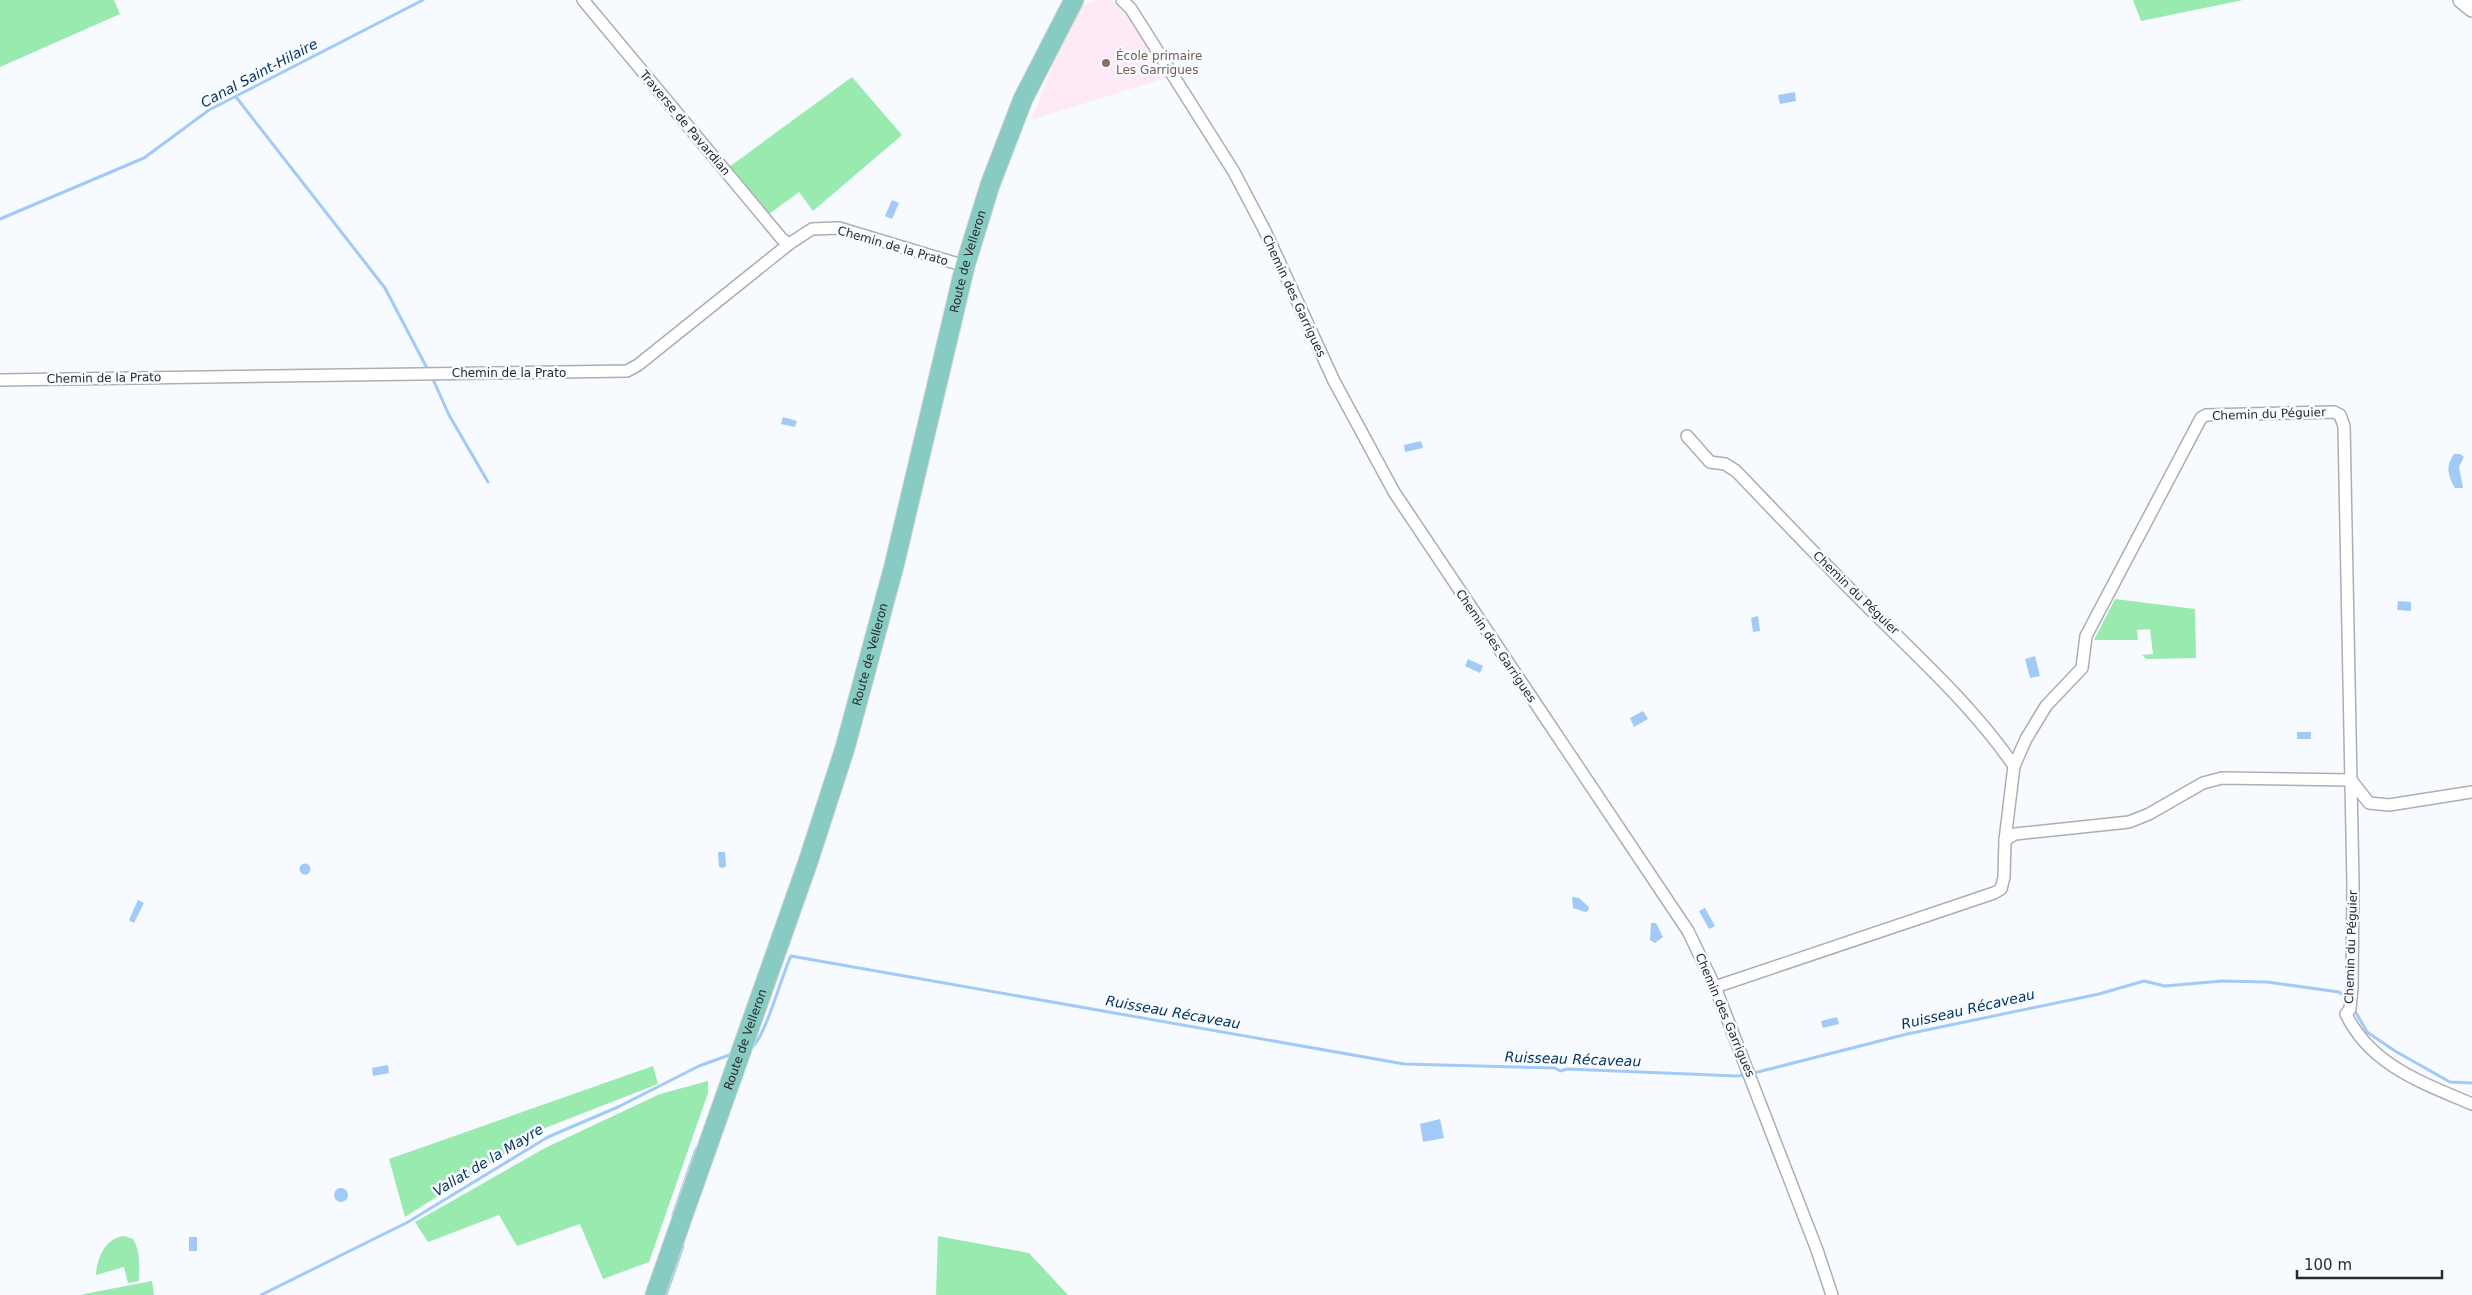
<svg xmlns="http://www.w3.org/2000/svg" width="2472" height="1295" font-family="'DejaVu Sans',sans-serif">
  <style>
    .education { fill: #fee9f7 }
    .green { fill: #99eaaf }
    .water { fill: #a2caf7 }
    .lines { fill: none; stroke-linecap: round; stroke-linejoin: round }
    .stream { stroke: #a2caf7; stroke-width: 3 }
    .minor-casing { stroke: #abaeb2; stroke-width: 14 }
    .tertiary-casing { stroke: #abaeb2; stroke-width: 18 }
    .primary-casing { stroke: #d4d4d5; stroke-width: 21 }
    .minor { stroke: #fff; stroke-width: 11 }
    .tertiary { stroke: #fff; stroke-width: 15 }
    .primary { stroke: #88cbc2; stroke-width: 19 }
    .education-dot { fill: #8d6e63; stroke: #f7fafe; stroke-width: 2 }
    .labels { text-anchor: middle; stroke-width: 5; stroke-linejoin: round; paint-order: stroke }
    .education-label { font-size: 12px; fill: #785e54; stroke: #f7fafe; text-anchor: start }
    .street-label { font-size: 12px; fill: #292a2c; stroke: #f7fafe }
    .water-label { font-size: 14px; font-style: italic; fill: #00325f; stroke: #f7fafe }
  </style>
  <rect width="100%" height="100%" fill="#f7fafe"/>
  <polygon class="education" points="1096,0 1111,0 1124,13 1134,25 1166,78 1031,120 1072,18 1083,6"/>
  <g class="green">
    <polygon points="0,0 114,0 120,14 0,67"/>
    <polygon points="2133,0 2243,0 2141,21"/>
    <polygon points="852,77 902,135 813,211 799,192 769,214 729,167"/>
    <polygon points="2115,599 2195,609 2196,658 2146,659 2142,655 2153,654 2150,629 2137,630 2138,640 2094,640"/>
    <polygon points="653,1066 658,1084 545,1128 405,1217 389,1159"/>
    <polygon points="708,1081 708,1093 649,1262 603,1279 580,1224 517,1246 499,1215 428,1242 415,1222 545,1148 660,1094"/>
    <path d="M124,1236L133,1239C141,1253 139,1266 139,1281L128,1283L124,1267L96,1275C97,1258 105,1238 124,1236Z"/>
    <polygon points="938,1236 1029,1253 1068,1295 936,1295"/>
    <polygon points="152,1281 154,1295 82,1295 84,1294"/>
  </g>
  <g class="water">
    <polygon points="1795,92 1796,101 1780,104 1778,95"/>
    <polygon points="892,200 899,203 892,219 885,216"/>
    <polygon points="783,417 797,421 795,427 781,424"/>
    <polygon points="1421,441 1423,448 1405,452 1404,445"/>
    <path d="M2454,454H2460L2464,457L2459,467L2463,488H2455C2448,477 2445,465 2454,454Z"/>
    <polygon points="2398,601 2411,602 2411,611 2397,610"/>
    <polygon points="1758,616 1760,631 1753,632 1751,618"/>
    <polygon points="2035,656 2040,676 2030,678 2025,659"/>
    <polygon points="1468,659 1483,666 1480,673 1465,666"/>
    <polygon points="1643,711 1648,719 1634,727 1630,718"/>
    <rect x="2297" y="732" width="14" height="7"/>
    <polygon points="718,852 725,852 726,866 723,868 719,867"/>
    <circle cx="305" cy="869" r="5.5"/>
    <polygon points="1572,897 1579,898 1589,907 1588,911 1585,912 1573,908"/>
    <polygon points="138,900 144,903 134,923 129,920"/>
    <polygon points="1705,908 1715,926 1709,929 1699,911"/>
    <polygon points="1651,923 1656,923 1663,937 1655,943 1650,940"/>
    <polygon points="1837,1017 1839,1024 1823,1028 1821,1021"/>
    <polygon points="388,1065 389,1073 373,1076 372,1068"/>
    <polygon points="1440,1119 1444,1138 1423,1142 1420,1124"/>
    <circle cx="341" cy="1195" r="7"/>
    <rect x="189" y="1237" width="8" height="14"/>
  </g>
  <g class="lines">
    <g class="stream">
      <polyline points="236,97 385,288 429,372"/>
      <polyline points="0,219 144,158 209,110 423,0"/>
      <polyline points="432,377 449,415 488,482"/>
      <polyline points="2355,1011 2367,1032 2395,1051 2450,1082 2472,1083"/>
      <path d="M751,1048C765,1039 782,974 791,956L1404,1064L1555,1068L1560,1071L1567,1069L1737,1076L1746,1075L1907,1034L2099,994L2144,981L2165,986L2222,981L2267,982L2339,992L2347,998"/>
      <polyline points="673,1215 696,1149"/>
      <polyline points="261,1295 408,1222 548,1137 618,1107 699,1066 732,1054"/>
      <polyline points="666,1295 683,1246"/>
    </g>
    <g class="minor-casing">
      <g id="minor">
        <polyline points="583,0 782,239 789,244"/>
        <polyline points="1122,0 1131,9 1234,172 1265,231 1334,381 1394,492 1688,931 1715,987 1817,1250 1832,1295"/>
        <polyline points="0,380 627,371 638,365 789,244 812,229 839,228 965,266"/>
        <path d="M1687,436L1710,462L1725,464L1736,471C1783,520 1830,570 1879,618C1925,663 1977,712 2014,766"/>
        <polyline points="2005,840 2015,834 2129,822 2149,814 2203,783 2222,778 2351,780 2369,803 2389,805 2472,792"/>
        <path d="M1715,987L1994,893L2001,889L2004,877L2005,840L2014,766L2026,739L2046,706L2082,668L2086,636L2201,418L2206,415L2334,412L2340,415L2344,426L2353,884L2352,987L2350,1009L2346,1014C2370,1065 2423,1083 2472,1104"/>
      </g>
    </g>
    <g class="tertiary-casing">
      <polyline id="tertiary" points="2461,0 2472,9"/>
    </g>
    <g class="primary-casing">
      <g id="primary">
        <path id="s1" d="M655,1295L808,862L845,748L894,566L965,266L990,185L1023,99L1074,0"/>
      </g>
    </g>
    <use href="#minor" class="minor"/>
    <use href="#tertiary" class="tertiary"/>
    <use href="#primary" class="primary"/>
  </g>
  <circle class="education-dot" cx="1106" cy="63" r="5"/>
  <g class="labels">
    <g class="education-label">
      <text x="1116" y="60">École primaire<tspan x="1116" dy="14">Les Garrigues</tspan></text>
    </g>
    <g class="street-label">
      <text transform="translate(685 123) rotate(50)" y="4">Traverse de Pavardian</text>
      <text transform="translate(893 246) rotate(16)" y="4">Chemin de la Prato</text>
      <text dy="4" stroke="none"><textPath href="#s1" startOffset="1081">Route de Velleron</textPath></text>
      <text transform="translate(1294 296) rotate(65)" y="4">Chemin des Garrigues</text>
      <text x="509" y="377">Chemin de la Prato</text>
      <text transform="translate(104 378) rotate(-1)" y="4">Chemin de la Prato</text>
      <text transform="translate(2269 414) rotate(-2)" y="4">Chemin du Péguier</text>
      <text transform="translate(1856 593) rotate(44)" y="4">Chemin du Péguier</text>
      <text transform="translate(1496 646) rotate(56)" y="4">Chemin des Garrigues</text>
      <text dy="4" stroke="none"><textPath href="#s1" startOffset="676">Route de Velleron</textPath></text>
      <text transform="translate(2351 947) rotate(-88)" y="4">Chemin du Péguier</text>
      <text transform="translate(1725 1015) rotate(67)" y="4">Chemin des Garrigues</text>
      <text dy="4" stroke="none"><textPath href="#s1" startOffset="271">Route de Velleron</textPath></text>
    </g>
    <g class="water-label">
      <text transform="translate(259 73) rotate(-28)" y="5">Canal Saint-Hilaire</text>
      <text transform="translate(1968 1009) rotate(-13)" y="5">Ruisseau Récaveau</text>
      <text transform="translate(1173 1012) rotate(10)" y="5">Ruisseau Récaveau</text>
      <text transform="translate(1573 1059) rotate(2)" y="5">Ruisseau Récaveau</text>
      <text transform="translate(488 1160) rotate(-31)" y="5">Vallat de la Mayre</text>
    </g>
  </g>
  <path d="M2297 1270v8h145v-8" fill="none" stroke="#292a2c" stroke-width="2.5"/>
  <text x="2304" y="1270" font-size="15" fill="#292a2c" stroke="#f7fafe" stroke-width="4" paint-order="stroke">100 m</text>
</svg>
